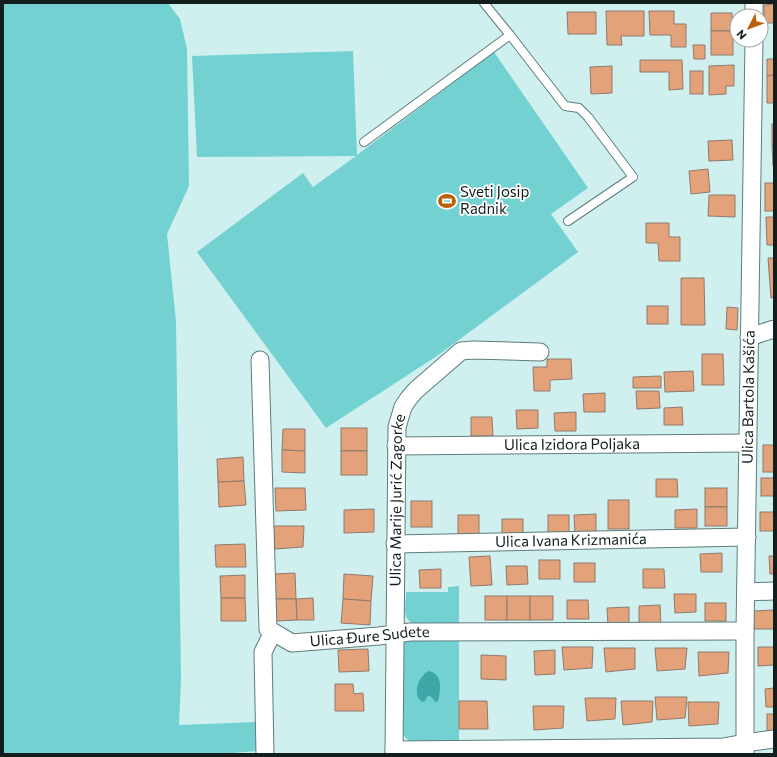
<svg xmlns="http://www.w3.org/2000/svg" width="777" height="757" font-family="Commissioner,sans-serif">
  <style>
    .green { fill: #74d1d1; fill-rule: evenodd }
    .water { fill: #3da6a6 }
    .building { fill: #e3a279; stroke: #907a6d }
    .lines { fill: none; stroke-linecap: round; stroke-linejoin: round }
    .lane-casing { stroke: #5e7c7c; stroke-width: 10 }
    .street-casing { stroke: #5e7c7c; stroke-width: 19 }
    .lane { stroke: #fff; stroke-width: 8 }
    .street { stroke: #fff; stroke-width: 17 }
    .labels { text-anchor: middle; stroke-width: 3.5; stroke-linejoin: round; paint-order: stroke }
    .poi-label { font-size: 15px; fill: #121e1e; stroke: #fff; text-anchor: start }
    .street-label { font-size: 15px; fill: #121e1e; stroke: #fff }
  </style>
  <rect width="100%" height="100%" fill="#cff0ef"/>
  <g class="green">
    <polygon points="3,3 168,3 180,19 187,49 189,186 167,234 176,321 181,679 179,725 256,722 256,751 221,754 3,754"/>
    <polygon points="353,51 357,155 494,52 588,188 551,214 578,252 437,356 326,428 197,252 303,173 313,187 356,156 197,157 192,56"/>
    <polygon points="459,586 459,625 418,626 411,623 406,617 405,612 406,592 448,592 448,587"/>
    <path d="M459,637V742L415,743C409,741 405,739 403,733L400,654C401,647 402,643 408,639ZM423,674L433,700L431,697L429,696L427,697L417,689L421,677Z"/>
  </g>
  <path class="water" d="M429,671C443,674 441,690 438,701L436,702L431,697L429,696L427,697L425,701L422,702C412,695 418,675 429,671Z"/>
  <g class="building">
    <polygon points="774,4 774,23 764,23 764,5"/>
    <polygon points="606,11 644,11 644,36 621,36 622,45 607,45"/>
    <polygon points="649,11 674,11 674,24 686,24 686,47 671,47 671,35 650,35"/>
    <polygon points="567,12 596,12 596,34 568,34"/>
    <polygon points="711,13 732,13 733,31 711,31"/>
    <rect x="711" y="31" width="22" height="24"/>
    <polygon points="693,45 705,45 705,59 694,59"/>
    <polygon points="767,59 774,59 774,75 767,76"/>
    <polygon points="640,60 682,60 683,89 669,90 669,72 640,72"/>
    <polygon points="734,65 734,86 726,86 726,94 709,95 709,66"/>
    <polygon points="612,66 612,93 591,94 590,67"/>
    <rect x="690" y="71" width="13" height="23"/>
    <polygon points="774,75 774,103 767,103 767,76"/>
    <rect x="772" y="124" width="2" height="21"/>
    <polygon points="732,140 733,160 709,161 708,141"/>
    <polygon points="772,145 774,145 774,166 773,166"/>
    <polygon points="708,169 710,192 691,194 689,171"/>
    <rect x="765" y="183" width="9" height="28"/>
    <polygon points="709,195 735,195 735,217 708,216"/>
    <polygon points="766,217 774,217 774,245 767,245"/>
    <polygon points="646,223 669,223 669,237 680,237 680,261 659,261 658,243 646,243"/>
    <polygon points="768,258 774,258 774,297 771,298"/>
    <polygon points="681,278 704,278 705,325 681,325"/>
    <rect x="647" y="306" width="21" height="18"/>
    <polygon points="727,307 738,308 737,330 726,329"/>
    <polygon points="702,354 723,354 724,385 702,385"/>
    <polygon points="547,359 571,359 572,379 550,380 550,391 534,391 533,367 547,367"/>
    <polygon points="693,371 694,391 665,392 664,372"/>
    <polygon points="661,376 661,388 633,388 633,377"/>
    <polygon points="636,391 659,391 660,408 637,409"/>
    <polygon points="605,393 605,412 584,412 583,394"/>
    <polygon points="682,407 683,425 664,425 664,408"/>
    <polygon points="516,410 538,410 538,428 517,429"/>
    <polygon points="576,412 576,431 555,431 554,413"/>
    <polygon points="471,417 492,417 493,436 471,436"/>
    <rect x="341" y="428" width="26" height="23"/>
    <polygon points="283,429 305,429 305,451 282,450"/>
    <rect x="763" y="445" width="11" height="27"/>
    <polygon points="282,450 305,451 305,473 282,472"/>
    <rect x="341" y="451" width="26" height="24"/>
    <polygon points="243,457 244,481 218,482 217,459"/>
    <rect x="761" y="478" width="13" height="18"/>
    <polygon points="656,479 677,479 678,497 656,497"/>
    <polygon points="244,481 246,505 219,507 218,482"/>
    <polygon points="275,488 305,488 306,510 276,511"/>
    <rect x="705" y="488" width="22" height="19"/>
    <rect x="608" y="500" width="21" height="29"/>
    <rect x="411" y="501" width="21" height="26"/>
    <rect x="705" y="507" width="22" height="19"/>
    <polygon points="374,509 374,532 344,533 344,510"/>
    <polygon points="697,509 697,528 675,528 675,510"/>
    <rect x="760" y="512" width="14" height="19"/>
    <polygon points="596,514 596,533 575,533 574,515"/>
    <rect x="458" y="515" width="21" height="19"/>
    <rect x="548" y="515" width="21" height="19"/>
    <rect x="502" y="519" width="21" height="19"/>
    <polygon points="273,526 304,526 303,547 275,549"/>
    <polygon points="245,544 246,567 216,567 215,545"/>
    <polygon points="722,553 722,572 701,572 700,554"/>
    <polygon points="490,556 492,585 471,586 469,557"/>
    <polygon points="769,556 774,556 774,574 770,574"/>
    <rect x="539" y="560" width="21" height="19"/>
    <rect x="574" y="563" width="21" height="19"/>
    <polygon points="506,566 527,566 528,584 507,585"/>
    <polygon points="441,569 441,588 420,588 419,570"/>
    <polygon points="643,569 664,569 665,588 643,588"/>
    <polygon points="295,573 296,599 275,599 274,574"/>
    <polygon points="344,574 373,576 371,601 343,599"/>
    <polygon points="245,575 245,598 221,598 220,576"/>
    <polygon points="674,594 696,594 696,612 675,613"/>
    <rect x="485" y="596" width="22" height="24"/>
    <rect x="507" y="596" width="23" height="24"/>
    <rect x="530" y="596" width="23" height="24"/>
    <polygon points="221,598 245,598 246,621 221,621"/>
    <polygon points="313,598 314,620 297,620 296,599"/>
    <polygon points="275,599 296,599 297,620 276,621"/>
    <polygon points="343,599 371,601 370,625 341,623"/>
    <polygon points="567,600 588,600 589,619 567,619"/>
    <rect x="705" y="603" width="21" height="18"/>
    <polygon points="660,605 661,624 639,624 639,606"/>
    <polygon points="629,607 629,626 608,626 607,608"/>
    <polygon points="774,610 774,629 754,629 753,611"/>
    <polygon points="562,647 593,647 592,668 564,670"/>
    <polygon points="758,647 774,647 774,665 758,666"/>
    <polygon points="604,648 635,648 635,669 606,672"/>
    <polygon points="655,648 687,648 685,669 657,671"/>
    <polygon points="368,649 369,671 339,672 338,650"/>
    <polygon points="555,650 555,674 535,675 534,651"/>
    <polygon points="698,652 729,652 728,673 699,676"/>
    <polygon points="481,655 506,656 506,680 481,679"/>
    <polygon points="335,684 353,684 354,694 363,693 364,711 335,711"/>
    <polygon points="774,688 774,707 766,707 765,689"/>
    <polygon points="655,697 687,697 685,718 657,720"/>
    <polygon points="585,698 616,698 615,719 587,721"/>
    <polygon points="459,701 487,701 488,729 459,729"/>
    <polygon points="621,701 653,701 652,722 623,725"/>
    <polygon points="688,702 719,702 718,724 689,726"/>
    <polygon points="533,706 564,706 563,728 534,730"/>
    <rect x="767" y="714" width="7" height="17"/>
  </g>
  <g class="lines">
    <g class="lane-casing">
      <g id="lane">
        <polyline points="484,3 510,35 565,106 579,108 588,117 633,177 568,221"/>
        <polyline points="364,142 510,35"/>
      </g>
    </g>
    <g class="street-casing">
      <g id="street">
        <polyline points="754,16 754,3"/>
        <polyline points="749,337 774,329"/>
        <path id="s1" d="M260,360L268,629L292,643L379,636L410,632L745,631"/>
        <path id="s2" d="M396,446L747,443"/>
        <path id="s3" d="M395,544L747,537"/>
        <polyline points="746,592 774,591"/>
        <polyline points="394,750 723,747 745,743 774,739"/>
        <polyline points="265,754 263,652 273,632"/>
        <path id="s4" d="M394,754L397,427L403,407L409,398L416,390L461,351L473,350L540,352"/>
        <path id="s5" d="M745,754V631L754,40"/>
      </g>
    </g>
    <use href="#lane" class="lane"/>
    <use href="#street" class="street"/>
  </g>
  <defs>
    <g id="stadium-bare" transform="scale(1.38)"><path d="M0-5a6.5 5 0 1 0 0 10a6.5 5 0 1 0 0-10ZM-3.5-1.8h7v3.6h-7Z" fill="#ba5e08" stroke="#fff" stroke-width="2.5" paint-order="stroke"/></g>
  </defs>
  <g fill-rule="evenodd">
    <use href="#stadium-bare" x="447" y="201"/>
  </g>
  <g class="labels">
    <g class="poi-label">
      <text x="460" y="197">Sveti Josip<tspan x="460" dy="17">Radnik</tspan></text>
    </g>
    <g class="street-label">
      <text dy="5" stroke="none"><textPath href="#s5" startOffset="357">Ulica Bartola Kašića</textPath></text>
      <text dy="5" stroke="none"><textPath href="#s2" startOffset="176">Ulica Izidora Poljaka</textPath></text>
      <text dy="5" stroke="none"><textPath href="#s4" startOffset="254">Ulica Marije Jurić Zagorke</textPath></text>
      <text dy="5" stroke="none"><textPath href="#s3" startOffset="176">Ulica Ivana Krizmanića</textPath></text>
      <text dy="5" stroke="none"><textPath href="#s1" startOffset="375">Ulica Đure Sudete</textPath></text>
    </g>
  </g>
  <rect width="777" height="757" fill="none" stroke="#121e1e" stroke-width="8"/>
  <g transform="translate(749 28) rotate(228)"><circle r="19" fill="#ffffff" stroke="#a0a5a5"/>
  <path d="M0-3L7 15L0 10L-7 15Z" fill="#ba5e08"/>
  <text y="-6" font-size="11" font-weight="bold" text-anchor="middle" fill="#121e1e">N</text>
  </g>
</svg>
